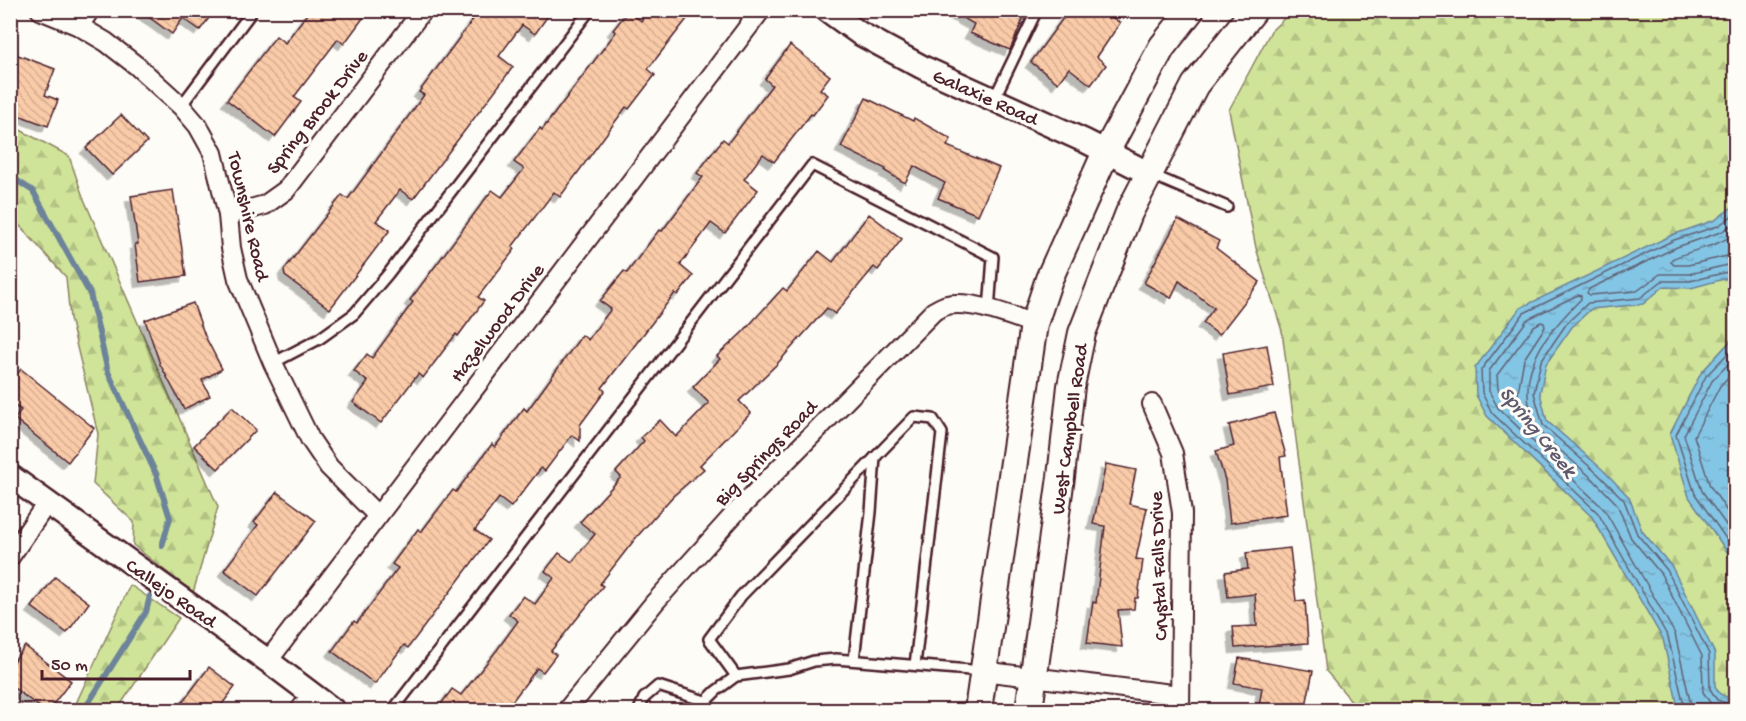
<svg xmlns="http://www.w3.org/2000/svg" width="1746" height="721" font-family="'Gochi Hand',sans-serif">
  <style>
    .forest { fill: url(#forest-firs); stroke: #8c8262; stroke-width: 1.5 }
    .water { fill: url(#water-ripples); stroke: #6c839a; stroke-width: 1.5 }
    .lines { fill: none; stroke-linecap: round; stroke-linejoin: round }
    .shore { stroke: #616175; stroke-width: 1.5 }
    .stream { stroke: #6c839a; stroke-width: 6 }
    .building { fill: url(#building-back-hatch); stroke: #4a1f2b; stroke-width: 1.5; filter: url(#shadow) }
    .service-casing { stroke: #4a1f2b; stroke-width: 14 }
    .minor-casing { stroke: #4a1f2b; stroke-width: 22 }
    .tertiary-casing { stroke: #4a1f2b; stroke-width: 27 }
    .secondary-casing { stroke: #4a1f2b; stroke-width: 30 }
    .service { stroke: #fdfcf7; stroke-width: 9 }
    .minor { stroke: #fdfcf7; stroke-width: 18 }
    .tertiary { stroke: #fdfcf7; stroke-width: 22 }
    .secondary { stroke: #fdfcf7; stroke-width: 26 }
    .labels { text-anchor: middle; stroke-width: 6; stroke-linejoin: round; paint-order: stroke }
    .street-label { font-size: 20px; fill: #4a1f2b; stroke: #fdfcf7 }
    .water-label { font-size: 21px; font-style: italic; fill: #5e596c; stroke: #fdfcf7 }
  </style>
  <defs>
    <pattern id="forest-firs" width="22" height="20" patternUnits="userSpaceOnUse" patternTransform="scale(1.5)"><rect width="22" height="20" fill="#cfe499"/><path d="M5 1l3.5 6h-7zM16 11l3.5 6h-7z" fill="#b3c384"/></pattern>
    <pattern id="water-ripples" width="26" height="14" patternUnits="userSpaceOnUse" patternTransform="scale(1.5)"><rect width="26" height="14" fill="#83c5e4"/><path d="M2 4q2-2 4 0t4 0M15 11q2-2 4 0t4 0" fill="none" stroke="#73a9c4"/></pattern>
    <pattern id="building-back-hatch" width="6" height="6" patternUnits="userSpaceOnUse" patternTransform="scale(1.5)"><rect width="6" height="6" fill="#f9cba8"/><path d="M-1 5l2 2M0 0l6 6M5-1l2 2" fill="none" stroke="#d7ae91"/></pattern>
    <filter id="shadow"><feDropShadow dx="-5.5" dy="5.5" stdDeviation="0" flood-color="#0004"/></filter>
  </defs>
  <rect width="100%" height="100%" fill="#fdfcf7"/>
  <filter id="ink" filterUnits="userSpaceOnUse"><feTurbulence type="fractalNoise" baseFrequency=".0167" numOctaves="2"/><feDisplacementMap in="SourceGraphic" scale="12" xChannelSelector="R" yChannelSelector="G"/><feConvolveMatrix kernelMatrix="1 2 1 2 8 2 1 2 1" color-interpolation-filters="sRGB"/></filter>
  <g filter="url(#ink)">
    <g class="forest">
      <polygon points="1292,11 1735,11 1735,336 1701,373 1690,497 1735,563 1735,710 1359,710 1326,671 1282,331 1256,248 1229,110 1271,31"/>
      <polygon points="11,125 69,156 83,197 218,507 193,593 133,545 134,522 93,484 98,434 70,318 66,277 11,216"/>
      <polygon points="130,585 179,618 117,710 73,710"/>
    </g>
    <g class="water">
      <polygon points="1735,205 1735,276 1691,288 1663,287 1643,304 1591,309 1572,327 1546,364 1540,393 1547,421 1602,469 1629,497 1642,531 1672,567 1715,654 1715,686 1720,694 1735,701 1735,710 1681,710 1678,707 1663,639 1592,517 1487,416 1476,395 1475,368 1520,308 1672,235 1715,220"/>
      <polygon points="1735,336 1735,563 1689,497 1670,434 1701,373"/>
    </g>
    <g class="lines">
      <g class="shore">
        <polyline points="1736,222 1721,232 1677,247 1589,289 1587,293 1590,295 1637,291 1660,274 1689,274 1736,263"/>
        <path d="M1736,233C1717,247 1693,249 1672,259L1671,262L1674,265H1688L1736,254"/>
        <polyline points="1736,270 1690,281 1662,281 1640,298 1588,303 1567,323 1541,361 1534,393 1543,425 1598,474 1624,500 1637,534 1667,570 1709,654 1710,689 1717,700 1736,706"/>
        <polygon points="1541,322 1544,323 1545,327 1524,359 1518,392 1521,411 1518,413 1505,402 1498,389 1497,375 1534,326"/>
        <polyline points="1736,345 1706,376 1676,435 1695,494 1736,553"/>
        <polyline points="1736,356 1712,381 1684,435 1702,491 1736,539"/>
        <polyline points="1736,369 1720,386 1694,436 1710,486 1736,524"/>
        <polyline points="1685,710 1668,637 1598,513 1492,413 1482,393 1481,370 1524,313 1674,240 1718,226 1736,213"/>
        <path d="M1692,710L1675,634L1604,509L1498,408L1489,391V371L1528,319L1578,295L1581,296V299C1551,329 1519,364 1530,409C1532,417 1533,424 1538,431L1593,479L1617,504L1631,538L1661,574L1702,656L1703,692L1711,704L1724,710"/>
      </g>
      <g class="stream">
        <polyline points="10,176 33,191 90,294 108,372 156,474 170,518 162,546"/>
        <polyline points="84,710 146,612 150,596"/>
      </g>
    </g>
    <g class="building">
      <polygon points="139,10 215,10 200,30 183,18 172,34"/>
      <polygon points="310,10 369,10 344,44 338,39 294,97 301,102 275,137 227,100 276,36 285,43"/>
      <polygon points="480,10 552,10 535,34 522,25 499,56 513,67 413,199 400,190 376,221 390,230 330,309 285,276 284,270 342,195 348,199 424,95 419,92"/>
      <polygon points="649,10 694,10 648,69 655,75 629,109 626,107 560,197 554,192 512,247 515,249 478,297 484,301 458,336 456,334 423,378 418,374 381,423 353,402 368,382 354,371 367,354 372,358 413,302 410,300 492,190 502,197 524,169 514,162 540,128 542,130 616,32 613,30 628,11 641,21"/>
      <polygon points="949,10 1027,10 1010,50 970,33 974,24"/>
      <polygon points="1069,10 1102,10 1120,23 1097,57 1106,65 1091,85 1069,68 1058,83 1031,62"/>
      <polygon points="790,45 830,76 820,89 828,95 813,115 811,114 774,162 763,154 744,179 758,190 725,233 711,223 680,265 693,276 678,295 675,293 602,388 605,391 580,425 580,441 572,435 545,471 541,468 511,507 499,498 475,530 489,540 408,648 404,645 375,684 332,651 354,621 357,623 398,568 392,564 418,529 421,532 453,490 456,492 492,444 495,447 524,408 527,411 582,335 588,340 611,309 600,301 624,271 627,273 659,230 662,231 703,177 697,173 723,139 728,143 772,85 765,79"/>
      <polygon points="10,52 55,69 45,95 58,100 48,126 10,112"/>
      <polygon points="866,98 913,121 914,118 951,139 947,146 999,168 978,215 938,198 945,183 914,166 905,183 885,171 886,169 841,147"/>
      <polygon points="121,115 147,142 112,175 86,148"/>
      <polygon points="173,190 186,276 140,282 135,244 138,244 131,196"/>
      <polygon points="869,214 902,239 878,270 874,267 835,314 827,308 776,365 739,401 751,413 700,465 704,469 673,496 635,539 600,584 603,586 551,651 556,655 543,672 537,668 505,711 436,711 452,689 461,695 497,650 518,621 509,614 523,596 535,604 554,578 545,571 559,553 572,562 595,534 580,522 621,477 616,472 644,441 641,437 660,420 676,437 709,403 693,387 720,359 717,356 743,332 783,288 787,291 819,251 833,262"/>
      <polygon points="1178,219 1219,241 1216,248 1260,282 1219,335 1203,323 1214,308 1179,281 1171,298 1144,283"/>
      <polygon points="193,303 205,336 222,369 202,380 210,396 184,409 160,364 145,320"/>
      <polygon points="1267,345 1274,387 1230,395 1223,353"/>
      <polygon points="21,369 94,428 68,462 15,419 21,410 10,403 10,383"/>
      <polygon points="232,407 256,430 218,469 194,446"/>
      <polygon points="1274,413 1286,456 1280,457 1287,515 1230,523 1225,480 1216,451 1234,446 1229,425"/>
      <polygon points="1106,464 1136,470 1129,504 1147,508 1136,559 1143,560 1138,598 1135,598 1134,609 1118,610 1122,647 1087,643 1093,602 1096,603 1105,526 1093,524"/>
      <polygon points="277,492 316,521 258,596 224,570 258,525 254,522"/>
      <polygon points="1290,548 1296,601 1305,600 1308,643 1235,648 1233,627 1257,626 1255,594 1228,597 1225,572 1248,569 1246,553"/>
      <polygon points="55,577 89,603 67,633 32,607"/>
      <polygon points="25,646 71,681 48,711 45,711 10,685 10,666"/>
      <polygon points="1239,658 1313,671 1305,711 1282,711 1259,706 1262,688 1234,683"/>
      <polygon points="209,667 235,687 217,711 176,711"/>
    </g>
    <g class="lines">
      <g class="service-casing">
        <g id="service">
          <polyline points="994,99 1037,10"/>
          <polyline points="181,106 253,10"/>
          <polyline points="1152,175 1227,207"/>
          <polyline points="273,363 319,339 354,314 388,274 590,10"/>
          <polyline points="854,660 871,512 875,457"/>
          <polyline points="736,676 709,639 741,596 914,417 933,419 942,433 915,665"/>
          <polyline points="393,710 812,165 993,257 989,310"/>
          <polyline points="639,710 644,698 658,686 705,701"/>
          <polyline points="697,710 716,691 736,676 789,669 814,661 836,659 982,671"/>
        </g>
      </g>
      <g class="minor-casing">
        <g id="minor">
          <polyline points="40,10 79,26 106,42 137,66 181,106 198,126 213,153 228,215 231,248 238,279 273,363 310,439 329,467 377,515"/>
          <polyline points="79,26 90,10"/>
          <polyline points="228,215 265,205 286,190 423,10"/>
          <polyline points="1152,404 1173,453 1182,513 1180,710"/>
          <polyline points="10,557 47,503"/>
          <polyline points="268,661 761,10"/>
          <polyline points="982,671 1180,695"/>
          <polyline points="300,710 312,694"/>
          <path d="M567,710L655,602L738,510L934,311C938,309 943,306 947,305C972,300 1011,316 1034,324"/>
        </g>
      </g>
      <g class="tertiary-casing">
        <g id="tertiary">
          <polyline points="827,10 859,33 922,67 1085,141 1150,174"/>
          <polyline points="10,476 268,661 333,710"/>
        </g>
      </g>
      <g class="secondary-casing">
        <g id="secondary">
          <polyline points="978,710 1034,324 1049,279 1106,152 1162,47 1191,10"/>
          <polyline points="1029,710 1061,477 1071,386 1082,333 1129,213 1195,85 1254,10"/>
        </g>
      </g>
      <use href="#service" class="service"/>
      <use href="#minor" class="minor"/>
      <use href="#tertiary" class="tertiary"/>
      <use href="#secondary" class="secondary"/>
    </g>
  </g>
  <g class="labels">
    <g class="street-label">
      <text transform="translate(986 96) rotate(24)" y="7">Galaxie Road</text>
      <text transform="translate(316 111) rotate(-52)" y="7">Spring Brook Drive</text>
      <text transform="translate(250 216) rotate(77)" y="7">Townshire Road</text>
      <text transform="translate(496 322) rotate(-53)" y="7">Hazelwood Drive</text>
      <text transform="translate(1068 429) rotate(-82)" y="7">West Campbell Road</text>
      <text transform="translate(765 452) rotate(-46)" y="7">Big Springs Road</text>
      <text transform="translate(1157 566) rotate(-92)" y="7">Crystal Falls Drive</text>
      <text transform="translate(172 592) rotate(35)" y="7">Callejo Road</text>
    </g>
    <g class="water-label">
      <text transform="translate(1539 431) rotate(51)" y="7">Spring Creek</text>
    </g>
  </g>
  <rect width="1746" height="721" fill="none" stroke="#fdfcf7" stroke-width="36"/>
  <rect x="18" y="18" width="1710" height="685" fill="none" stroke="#4a1f2b" stroke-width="2" filter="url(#ink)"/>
  <path d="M42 670v9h148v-9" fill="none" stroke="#4a1f2b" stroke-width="3"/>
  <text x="51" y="670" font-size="18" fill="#4a1f2b" stroke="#fdfcf7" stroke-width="4.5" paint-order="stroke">50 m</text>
</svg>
